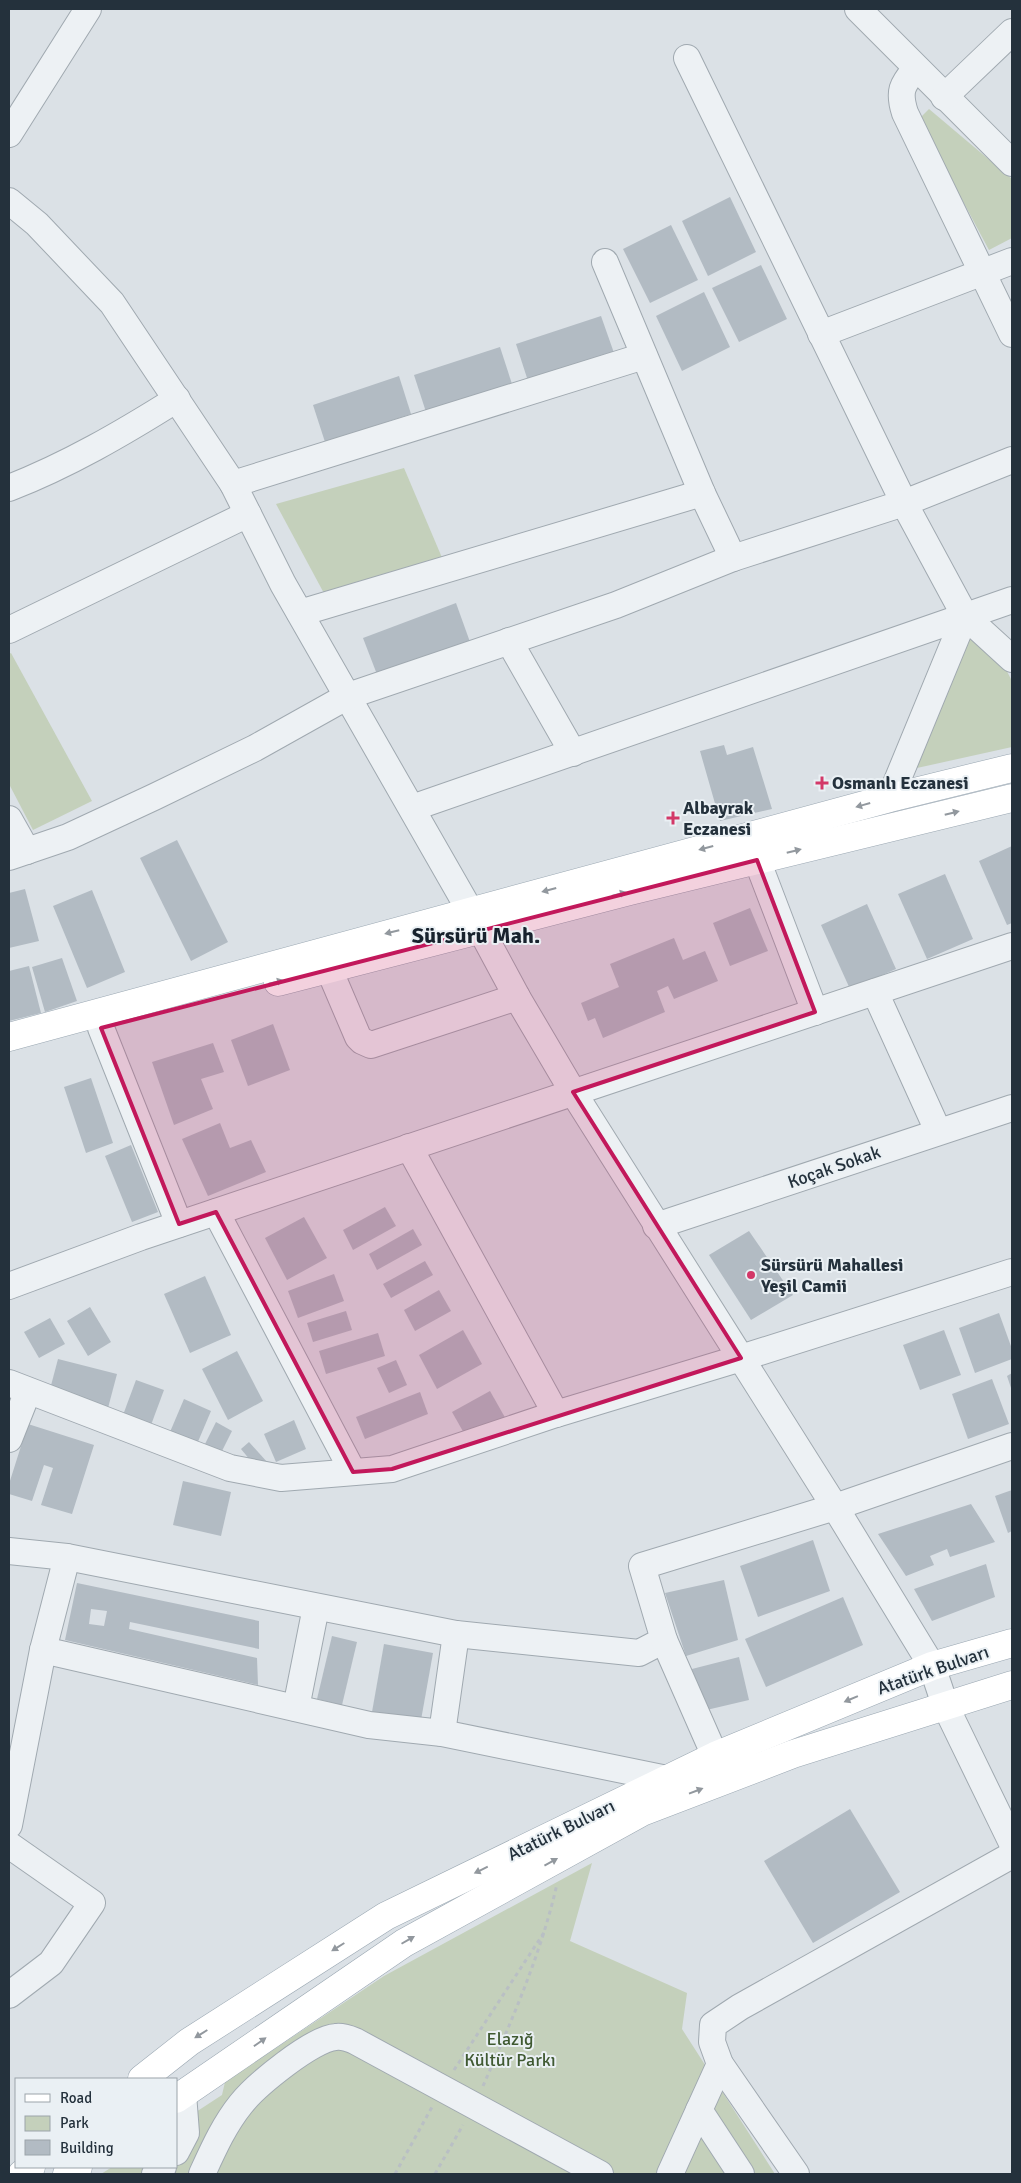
<svg xmlns="http://www.w3.org/2000/svg" width="1021" height="2183" font-family="Signika,sans-serif">
  <style>
    .green { fill: #c4d0bb }
    .building { fill: #b2bbc3; fill-rule: evenodd }
    .lines { fill: none; stroke-linecap: round; stroke-linejoin: round }
    .minor-casing { stroke: #a0a9b0; stroke-width: 28 }
    .major-casing { stroke: #9aa7b2; stroke-width: 29 }
    .path { stroke: #b9bfc4; stroke-width: 3; stroke-dasharray: 4 4; stroke-linecap: butt }
    .minor { stroke: #edf1f4; stroke-width: 26 }
    .major { stroke: #fff; stroke-width: 28 }
    .oneway { fill: #92989e }
    .marked { fill: #c2185b; fill-opacity: 0.2; stroke: #c2185b; stroke-width: 4; stroke-linejoin: round }
    .poi-dot { fill: #d33868; stroke: #eaf0f4; stroke-width: 2 }
    .labels { text-anchor: middle; stroke-width: 4; stroke-linejoin: round; paint-order: stroke }
    .poi-label { font-size: 18px; font-weight: bold; fill: #24313c; stroke: #eaf0f4; text-anchor: start }
    .street-label { font-size: 18px; fill: #24313c; stroke: #eaf0f4 }
    .park-label { font-size: 18px; fill: #3f5931; stroke: #eaf0f4 }
    .district-label { font-size: 22px; font-weight: bold; fill: #17222d; stroke: #eaf0f4 }
  </style>
  <rect width="100%" height="100%" fill="#dbe1e6"/>
  <g class="green">
    <polygon points="929,109 1012,179 1012,238 989,250 919,119"/>
    <polygon points="404,468 443,560 326,597 276,504"/>
    <polygon points="971,638 1001,660 1012,681 1012,747 917,768 963,647"/>
    <polygon points="11,653 92,801 33,830 9,784 9,654"/>
    <polygon points="592,1863 570,1941 687,1993 682,2029 775,2174 101,2174 112,2167 176,2167 176,2125 222,2095 225,2082 384,1976"/>
  </g>
  <g class="building">
    <polygon points="730,197 756,252 708,276 682,221"/>
    <polygon points="671,225 698,280 650,303 623,249"/>
    <polygon points="761,265 787,319 739,342 712,288"/>
    <polygon points="704,292 730,347 682,371 656,316"/>
    <polygon points="601,316 614,353 528,381 516,344"/>
    <polygon points="500,347 512,384 426,412 414,375"/>
    <polygon points="399,376 411,414 325,442 313,405"/>
    <polygon points="456,603 470,642 378,677 363,638"/>
    <polygon points="724,745 727,755 753,747 772,809 720,821 700,751"/>
    <polygon points="177,840 228,942 191,961 140,858"/>
    <polygon points="1012,846 1012,923 1007,925 979,861"/>
    <polygon points="945,874 973,939 927,959 898,894"/>
    <polygon points="25,889 39,941 9,948 9,893"/>
    <polygon points="92,890 125,972 87,988 53,906"/>
    <polygon points="867,904 896,969 850,989 821,925"/>
    <polygon points="750,908 768,951 730,966 713,923"/>
    <polygon points="674,938 683,960 705,951 718,981 674,999 668,986 657,991 665,1012 603,1038 595,1018 588,1021 581,1003 619,987 610,964"/>
    <polygon points="62,958 77,1001 45,1012 32,967"/>
    <polygon points="29,966 41,1013 9,1021 9,971"/>
    <polygon points="273,1024 290,1070 248,1086 231,1040"/>
    <polygon points="213,1043 224,1072 201,1079 213,1109 174,1125 152,1062"/>
    <polygon points="91,1078 113,1143 86,1153 64,1087"/>
    <polygon points="220,1123 230,1148 251,1140 266,1172 208,1196 182,1139"/>
    <polygon points="131,1145 158,1212 132,1222 105,1156"/>
    <polygon points="385,1207 396,1226 353,1250 343,1230"/>
    <polygon points="304,1217 327,1258 287,1280 265,1238"/>
    <polygon points="413,1229 422,1245 377,1270 369,1254"/>
    <polygon points="749,1231 793,1295 751,1320 709,1255"/>
    <polygon points="425,1261 433,1275 391,1298 383,1284"/>
    <polygon points="334,1274 344,1301 298,1318 288,1291"/>
    <polygon points="205,1276 231,1335 190,1353 164,1294"/>
    <polygon points="439,1290 451,1311 415,1331 404,1310"/>
    <polygon points="90,1307 111,1342 88,1356 67,1321"/>
    <polygon points="346,1311 352,1330 313,1342 307,1323"/>
    <polygon points="999,1313 1012,1349 1012,1359 975,1373 959,1328"/>
    <polygon points="50,1318 65,1344 39,1358 24,1332"/>
    <polygon points="463,1330 482,1364 437,1389 419,1355"/>
    <polygon points="944,1330 961,1375 920,1390 903,1345"/>
    <polygon points="378,1333 385,1356 326,1374 319,1351"/>
    <polygon points="237,1351 263,1401 228,1420 202,1369"/>
    <polygon points="58,1359 117,1374 108,1408 49,1393"/>
    <polygon points="396,1360 407,1385 389,1393 377,1368"/>
    <polygon points="1012,1373 1012,1391 1007,1376"/>
    <polygon points="992,1379 1009,1424 968,1439 952,1394"/>
    <polygon points="136,1380 164,1390 151,1425 123,1415"/>
    <polygon points="490,1391 507,1421 469,1442 452,1412"/>
    <polygon points="420,1392 428,1414 365,1439 356,1417"/>
    <polygon points="184,1399 211,1411 197,1444 170,1432"/>
    <polygon points="294,1420 306,1449 276,1462 264,1434"/>
    <polygon points="216,1422 232,1431 221,1453 205,1444"/>
    <polygon points="28,1424 94,1445 72,1514 41,1505 53,1468 44,1465 32,1501 9,1494 9,1484"/>
    <polygon points="249,1442 268,1463 259,1471 241,1449"/>
    <polygon points="183,1481 231,1492 221,1536 173,1525"/>
    <polygon points="1012,1490 1012,1531 1008,1533 995,1496"/>
    <polygon points="971,1504 995,1542 950,1557 947,1549 930,1556 934,1565 906,1576 878,1534"/>
    <polygon points="813,1540 830,1591 758,1617 740,1566"/>
    <polygon points="986,1564 995,1597 932,1621 914,1589"/>
    <polygon points="724,1580 738,1640 686,1656 665,1593"/>
    <path d="M77,1583L259,1621V1649L130,1622L129,1629L257,1658L258,1685L65,1640ZM91,1609L107,1611L104,1626L89,1624Z"/>
    <polygon points="843,1597 863,1645 766,1687 745,1639"/>
    <polygon points="332,1636 357,1642 342,1705 317,1699"/>
    <polygon points="384,1644 433,1653 421,1720 372,1712"/>
    <polygon points="739,1657 749,1700 698,1712 688,1670"/>
    <polygon points="850,1809 900,1892 813,1943 764,1861"/>
  </g>
  <g class="lines">
    <g class="minor-casing">
      <g id="minor">
        <polyline points="858,9 1012,163"/>
        <polyline points="687,58 904,503 965,616 1012,659"/>
        <path d="M916,68C902,85 898,91 905,113L1012,334"/>
        <polyline points="944,97 1012,32"/>
        <polyline points="9,134 88,9"/>
        <polyline points="9,201 37,224 112,303 233,484 283,584 481,930 517,997 573,1092 835,1507 932,1666 945,1705 1012,1843"/>
        <polyline points="605,262 702,493 733,558"/>
        <polyline points="821,334 1012,261"/>
        <polyline points="233,484 644,356"/>
        <path d="M9,488C68,465 123,433 177,399"/>
        <polyline points="300,613 702,493"/>
        <polyline points="9,630 248,514"/>
        <polyline points="509,641 573,753"/>
        <polyline points="890,798 965,616"/>
        <polyline points="412,808 1012,600"/>
        <polyline points="9,819 27,851"/>
        <polyline points="9,857 68,837 154,797 255,748 348,696 616,605 733,558 904,503 1012,460"/>
        <polyline points="757,860 815,1012"/>
        <polyline points="329,969 358,1037 362,1041 371,1045 517,997"/>
        <polyline points="875,992 938,1131"/>
        <polyline points="101,1028 179,1224"/>
        <polyline points="409,1147 556,1414"/>
        <polyline points="216,1212 353,1472"/>
        <polyline points="656,1226 1012,1108"/>
        <polyline points="9,1286 141,1237 1012,946"/>
        <polyline points="9,1383 230,1468 281,1478 392,1469 556,1414 741,1358 1012,1272"/>
        <polyline points="9,1439 28,1391"/>
        <polyline points="9,1551 67,1557 456,1634 639,1653 664,1640 642,1566 835,1507 1012,1446"/>
        <polyline points="664,1640 715,1756"/>
        <polyline points="43,1650 369,1725 442,1733 667,1779"/>
        <polyline points="296,1708 316,1607"/>
        <polyline points="442,1733 456,1634"/>
        <polyline points="9,1825 43,1650 67,1557"/>
        <polyline points="9,1845 92,1903 51,1963 9,1995"/>
        <polyline points="699,2110 741,2174"/>
        <polyline points="176,2152 186,2133 183,2094"/>
        <polyline points="155,2174 163,2167"/>
        <path d="M202,2174C213,2150 224,2125 241,2104C255,2086 313,2038 336,2037C342,2036 350,2039 355,2041L600,2174"/>
        <polyline points="670,2174 720,2064"/>
        <polyline points="796,2174 720,2064 712,2042 713,2025 740,2007 1012,1855"/>
      </g>
    </g>
    <g class="major-casing">
      <g id="major">
        <polyline points="278,982 630,891 1012,798"/>
        <polyline points="9,1037 890,798 1012,768"/>
        <polyline points="142,2079 189,2042 386,1916 715,1756 932,1666 1012,1643"/>
        <polyline points="176,2099 404,1943 642,1812 793,1754 1012,1685"/>
        <polyline points="22,2174 31,2167"/>
        <polyline points="67,2174 78,2167"/>
      </g>
    </g>
    <g class="path">
      <polyline points="454,2070 545,1931"/>
      <path d="M483,2086C512,2020 541,1954 557,1884"/>
      <polyline points="395,2174 432,2107"/>
      <polyline points="435,2174 463,2125"/>
    </g>
    <use href="#minor" class="minor"/>
    <use href="#major" class="major"/>
  </g>
  <defs><path id="oneway-solid" d="M-6-.8H1V-3.2L6.5 0L1 3.2V.8H-6Z" transform="scale(1.25)"/></defs>
  <g class="oneway">
    <use href="#oneway-solid" transform="translate(863 805) rotate(164)"/>
    <use href="#oneway-solid" transform="translate(952 813) rotate(-14)"/>
    <use href="#oneway-solid" transform="translate(706 848) rotate(165)"/>
    <use href="#oneway-solid" transform="translate(794 851) rotate(-14)"/>
    <use href="#oneway-solid" transform="translate(549 890) rotate(165)"/>
    <use href="#oneway-solid" transform="translate(619 894) rotate(-15)"/>
    <use href="#oneway-solid" transform="translate(392 932) rotate(166)"/>
    <use href="#oneway-solid" transform="translate(276 982) rotate(-14)"/>
    <use href="#oneway-solid" transform="translate(851 1699) rotate(157)"/>
    <use href="#oneway-solid" transform="translate(696 1791) rotate(-21)"/>
    <use href="#oneway-solid" transform="translate(551 1862) rotate(-29)"/>
    <use href="#oneway-solid" transform="translate(481 1870) rotate(154)"/>
    <use href="#oneway-solid" transform="translate(408 1940) rotate(-30)"/>
    <use href="#oneway-solid" transform="translate(338 1947) rotate(148)"/>
    <use href="#oneway-solid" transform="translate(201 2034) rotate(148)"/>
    <use href="#oneway-solid" transform="translate(260 2042) rotate(-35)"/>
  </g>
  <path class="marked" d="M757,860L815,1012L573,1092L741,1358L392,1469L353,1472L216,1212L179,1224L101,1028Z"/>
  <g class="poi-dot">
    <path d="M819.5 775.5h5v5h5v5h-5v5h-5v-5h-5v-5h5z"/>
    <path d="M670.5 810.5h5v5h5v5h-5v5h-5v-5h-5v-5h5z"/>
    <circle cx="751" cy="1275" r="5"/>
  </g>
  <g class="labels">
    <g class="poi-label">
      <text x="832" y="789">Osmanlı Eczanesi</text>
      <text x="683" y="814">Albayrak<tspan x="683" dy="21">Eczanesi</tspan></text>
      <text x="761" y="1271">Sürsürü Mahallesi<tspan x="761" dy="21">Yeşil Camii</tspan></text>
    </g>
    <g class="street-label">
      <text transform="translate(834 1167) rotate(-19)" y="6">Koçak Sokak</text>
      <text transform="translate(933 1670) rotate(-19)" y="6">Atatürk Bulvarı</text>
      <text transform="translate(561 1830) rotate(-26)" y="6">Atatürk Bulvarı</text>
    </g>
    <g class="park-label">
      <text x="510" y="2045">Elazığ<tspan x="510" dy="21">Kültür Parkı</tspan></text>
    </g>
    <g class="district-label">
      <text x="476" y="943">Sürsürü Mah.</text>
    </g>
  </g>
  <rect width="1021" height="2183" fill="none" stroke="#24313c" stroke-width="20"/>
  <rect x="15" y="2078" width="162" height="90" fill="#eaf0f4" stroke="#9ba4aa"/>
  <rect x="25" y="2094" width="25" height="8" fill="#ffffff" stroke="#9ba4aa"/>
  <text x="60" y="2103" font-size="15" fill="#24313c">Road</text>
  <rect x="25" y="2116" width="25" height="15" fill="#c4d0bb" stroke="#9ba4aa"/>
  <text x="60" y="2128" font-size="15" fill="#24313c">Park</text>
  <rect x="25" y="2140" width="25" height="15" fill="#b2bbc3" stroke="#9ba4aa"/>
  <text x="60" y="2153" font-size="15" fill="#24313c">Building</text>
</svg>
